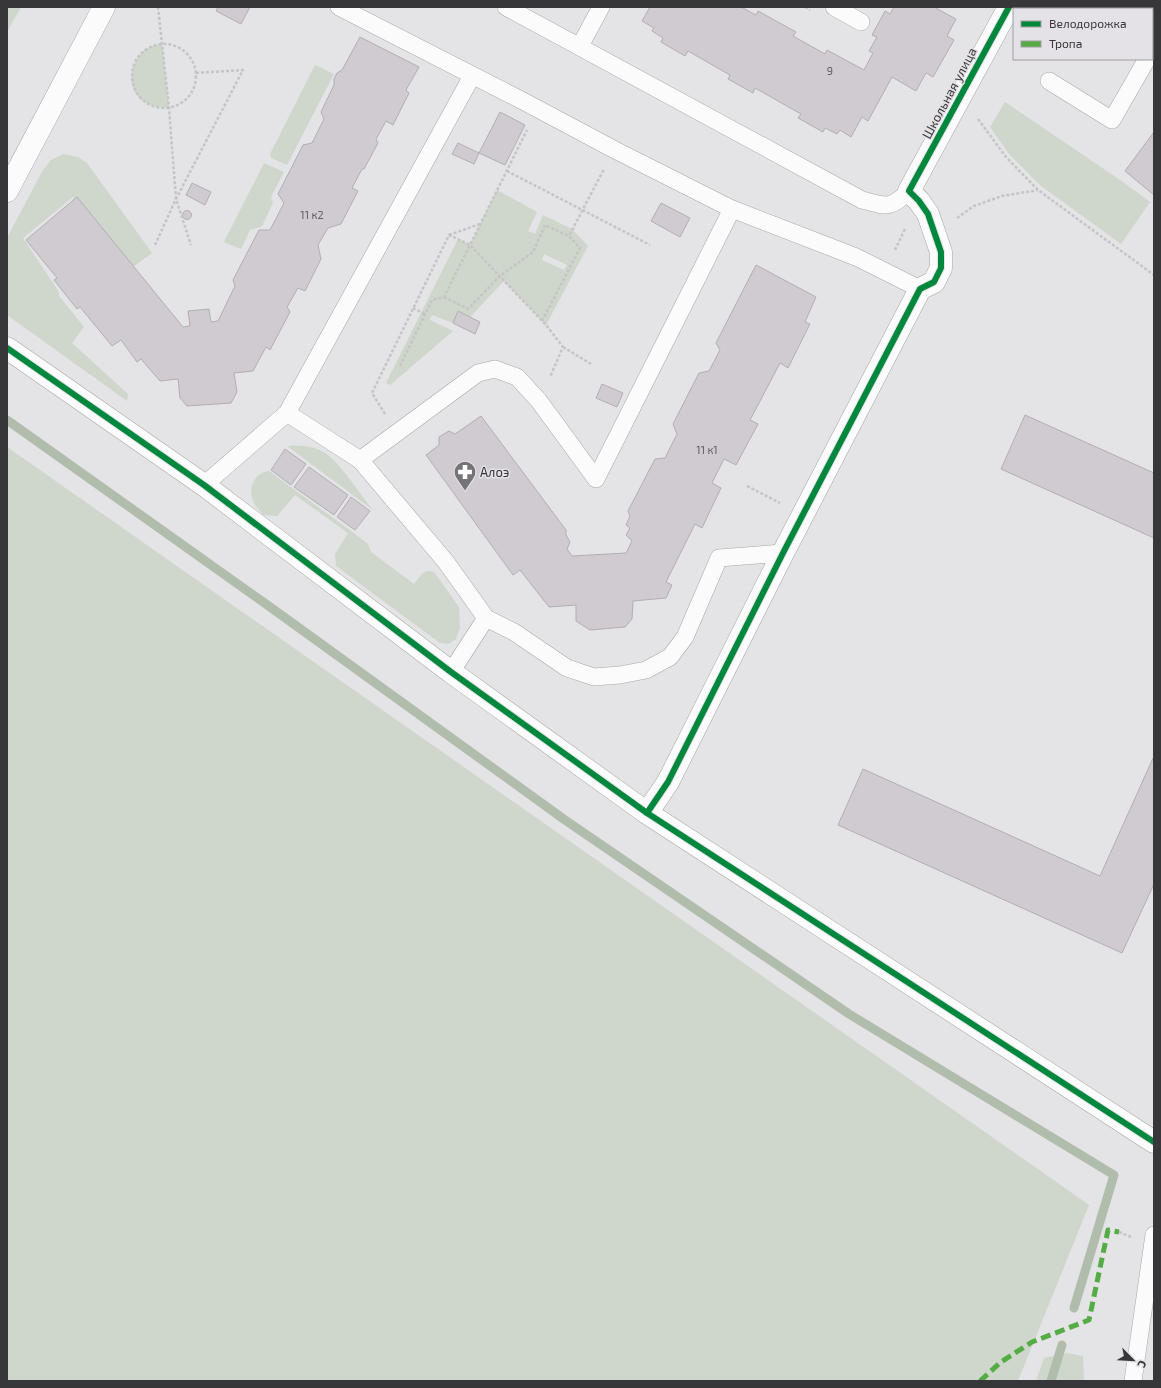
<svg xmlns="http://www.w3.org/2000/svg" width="1161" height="1388" font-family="'Exo 2',sans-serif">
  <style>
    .green { fill: #cfd6cc; fill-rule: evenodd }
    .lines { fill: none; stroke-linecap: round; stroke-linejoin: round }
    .stream { stroke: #b0bdac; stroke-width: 9 }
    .building { fill: #cfcbd1; stroke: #b0afb1 }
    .lane-casing { stroke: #a8a7a8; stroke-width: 18 }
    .street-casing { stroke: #a8a7a8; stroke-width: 23 }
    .path { stroke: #c5c4c6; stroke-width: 2.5; stroke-dasharray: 3 2; stroke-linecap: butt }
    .lane { stroke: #fbfbfb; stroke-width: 17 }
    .street { stroke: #fbfbfb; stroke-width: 22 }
    .quiet { stroke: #55ac46; stroke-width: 5; stroke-dasharray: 10 5; stroke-linecap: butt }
    .cycleway-casing { stroke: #e4e2e6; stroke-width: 8 }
    .cycleway { stroke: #00873e; stroke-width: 6 }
    .labels { text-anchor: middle; stroke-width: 3; stroke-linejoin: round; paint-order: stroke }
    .number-label { font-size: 11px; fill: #605e62 }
    .street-label { font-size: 13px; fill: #373638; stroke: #e4e2e6 }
    .poi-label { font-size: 13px; fill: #373638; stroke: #e4e2e6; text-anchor: start }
  </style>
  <rect width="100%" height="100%" fill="#e4e3e5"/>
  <g class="green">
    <polygon points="7,7 21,7 7,32"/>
    <path d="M162,44L169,108C159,107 150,106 142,100C125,87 131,59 147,49C151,46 157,45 162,44Z"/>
    <polygon points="315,65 334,74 287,165 271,158 270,154"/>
    <polygon points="1005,102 1123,182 1150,202 1121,244 1041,186 1009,154 990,127"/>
    <polygon points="63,154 78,157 87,163 152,253 133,267 73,197 23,238 59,292 59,296 84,327 72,343 128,394 127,401 7,315 7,238 43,170 51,160"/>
    <polygon points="264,163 284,172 271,197 273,203 262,226 250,230 241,249 224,242"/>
    <path d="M497,190L537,212L528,231L535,234L543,215L572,229L588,246L546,325L504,281L470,317L458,311L453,323L432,315L430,320L453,331L390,385L386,383L458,239L470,245ZM544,254L567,265L564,270L542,260Z"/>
    <path d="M287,446C300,445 314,446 325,453C341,464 360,494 373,510Z"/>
    <polygon points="7,447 1089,1205 1018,1381 7,1381"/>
    <path d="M269,471L351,531L368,544L371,552L414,584C420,577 423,568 434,572L459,607L460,628L456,639L448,644L440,643L336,566L335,554L348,533L295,495L277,516L263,515C261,512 257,508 255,505C247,490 252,474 269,471Z"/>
    <polygon points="1067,1353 1083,1356 1084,1381 1036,1381 1044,1358"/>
  </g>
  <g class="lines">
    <g class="stream">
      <polyline points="7,420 266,604 565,820 849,1014 1114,1175 1074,1308"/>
      <polyline points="1051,1381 1062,1345"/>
    </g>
  </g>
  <g class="building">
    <polygon points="218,7 250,7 241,24 216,11"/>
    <polygon points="650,7 741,7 756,15 758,11 796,32 793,36 825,54 827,50 864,70 873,53 869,51 877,37 872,35 885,11 890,14 894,7 934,7 956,19 947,36 954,40 933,77 926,73 916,91 892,77 868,121 862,117 851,137 840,130 837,134 825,128 823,132 798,118 801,114 755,88 753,93 728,79 730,75 688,51 685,56 661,42 663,38 652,31 654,28 642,21"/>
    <polygon points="1127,7 1154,7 1154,22 1152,21 1152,9 1131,9"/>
    <polygon points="360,37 419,67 406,90 409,93 393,125 386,121 376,139 378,143 364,169 362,169 352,188 358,191 341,224 328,228 318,245 321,259 305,291 298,288 287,307 290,312 270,350 266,347 253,371 234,373 237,392 231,403 187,406 180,398 178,379 160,381 141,359 137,362 121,340 112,346 80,307 77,309 54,280 57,278 26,240 77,197 183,327 190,326 188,311 209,309 211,322 218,321 235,286 233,280 259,230 270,230 284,203 278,194 303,145 312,143 324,119 321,112 334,85 334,79 337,73 342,70"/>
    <polygon points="500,112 525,125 505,165 479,153"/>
    <polygon points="1154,132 1154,195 1125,171"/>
    <polygon points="458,143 479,153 474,164 452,154"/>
    <polygon points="192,183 211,192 205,205 186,195"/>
    <polygon points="661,203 690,218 680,237 651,221"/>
    <circle cx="187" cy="215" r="4.5"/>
    <polygon points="756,265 816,297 805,322 810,324 788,368 780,363 750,420 758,424 736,465 724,459 712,483 721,488 702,528 695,524 666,582 672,585 666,598 633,601 632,619 625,627 590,630 576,621 576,605 549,607 520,570 513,575 426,455 439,445 439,437 449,431 455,434 481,416 566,530 566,535 570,542 567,549 572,556 626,553 632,541 626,535 630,528 626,525 630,516 628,511 655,459 665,458 677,434 673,424 699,373 709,371 720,350 716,343"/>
    <polygon points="458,311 480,322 475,334 453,323"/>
    <polygon points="602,384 623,393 617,407 596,398"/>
    <polygon points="1025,415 1154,473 1154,538 1001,469"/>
    <polygon points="285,449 306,464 291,485 271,470"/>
    <polygon points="309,467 348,495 334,515 294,487"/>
    <polygon points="351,497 370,511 355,530 337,517"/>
    <polygon points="1154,756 1154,884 1122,953 838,825 863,769 1100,876"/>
  </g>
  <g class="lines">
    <g class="lane-casing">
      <g id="lane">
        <polyline points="339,7 523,101 615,150 732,209 856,257 920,289"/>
        <path d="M506,7L862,200C886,206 890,210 909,191"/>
        <polyline points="834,7 861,22"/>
        <polyline points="1065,7 1068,9"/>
        <polyline points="580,46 601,7"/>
        <polyline points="1049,81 1112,120 1147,59"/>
        <polyline points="287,413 360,460 446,562 486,618 451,672"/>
        <polyline points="360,460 478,373 495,369 517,377 539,401 596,479 732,209"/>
        <polyline points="204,485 287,413 472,76"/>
        <polyline points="486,618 514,632 567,668 594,677 620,675 646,670 670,657 685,637 719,558 783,553"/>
        <polyline points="1133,1381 1154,1235"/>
      </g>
    </g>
    <g class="street-casing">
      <g id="street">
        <polyline points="7,191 104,7"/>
        <polyline points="7,348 204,485 451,672 647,813 1154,1142"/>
        <polyline points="647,813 668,782 783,553 920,289 934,282 941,268 941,252 928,214 919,201 909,191 1009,7"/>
      </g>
    </g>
    <g class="path">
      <polyline points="158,7 169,108 176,199 191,245"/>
      <polyline points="805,7 810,10"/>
      <circle cx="164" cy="76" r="32"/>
      <polyline points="978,119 1006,157 1038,190 1154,275"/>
      <polyline points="507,171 650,245"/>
      <polyline points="957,218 974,206 1002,196 1038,190"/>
      <polyline points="449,235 480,224"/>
      <polyline points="155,245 176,199 243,70 195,73"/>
      <polyline points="895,250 905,229"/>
      <polyline points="444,297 468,309 500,276 533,252 545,225 569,236"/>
      <polyline points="413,308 425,314"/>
      <polyline points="542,321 580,248 569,236 604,169"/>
      <polyline points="563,347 591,364"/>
      <polyline points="400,366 432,300 444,297 470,245 546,325 563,347 550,377"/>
      <polyline points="385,414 372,393 449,235 470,245 527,130"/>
      <polyline points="747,486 780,503"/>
      <polyline points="1119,1232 1131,1237"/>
    </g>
    <use href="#lane" class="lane"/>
    <use href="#street" class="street"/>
    <polyline class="quiet" points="980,1381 1001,1362 1032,1342 1089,1320 1108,1230 1119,1232"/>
    <g class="cycleway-casing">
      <g id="cycleway">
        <polyline points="7,348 204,485 451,672 647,813 1154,1142"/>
        <polyline points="647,813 668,782 783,553 920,289 934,282 941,268 941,252 928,214 919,201 909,191 1009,7"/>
      </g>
    </g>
    <use href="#cycleway" class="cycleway"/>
  </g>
  <defs>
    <g id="pharmacy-pin" transform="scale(1.15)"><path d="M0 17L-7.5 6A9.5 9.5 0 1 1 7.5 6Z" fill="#747375" stroke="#e4e2e6"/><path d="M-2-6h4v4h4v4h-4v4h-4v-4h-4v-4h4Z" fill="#fff"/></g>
  </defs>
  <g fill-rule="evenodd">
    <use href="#pharmacy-pin" x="465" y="472"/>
  </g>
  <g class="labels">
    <g class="number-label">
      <text x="830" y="75">9</text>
      <text x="312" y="219">11 к2</text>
      <text x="707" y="454">11 к1</text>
    </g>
    <g class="street-label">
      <text transform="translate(949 93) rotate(-62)" y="5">Школьная улица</text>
    </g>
    <g class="poi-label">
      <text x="480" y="477">Алоэ</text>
    </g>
  </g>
  <rect width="1161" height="1388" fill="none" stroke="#373638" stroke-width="16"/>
  <rect x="1013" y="8" width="140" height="52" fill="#e4e2e6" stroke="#9f9da0"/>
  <rect x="1021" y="21" width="20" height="6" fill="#00873e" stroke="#9f9da0"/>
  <text x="1049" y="28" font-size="12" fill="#373638">Велодорожка</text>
  <rect x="1021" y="41" width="20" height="6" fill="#55ac46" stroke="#9f9da0"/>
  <text x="1049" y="48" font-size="12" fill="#373638">Тропа</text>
  <g transform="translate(1133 1360) rotate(114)" stroke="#e4e2e6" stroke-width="3" paint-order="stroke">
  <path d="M0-3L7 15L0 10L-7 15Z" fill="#373638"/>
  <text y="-6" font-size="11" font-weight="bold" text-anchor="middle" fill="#373638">С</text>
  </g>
</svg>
